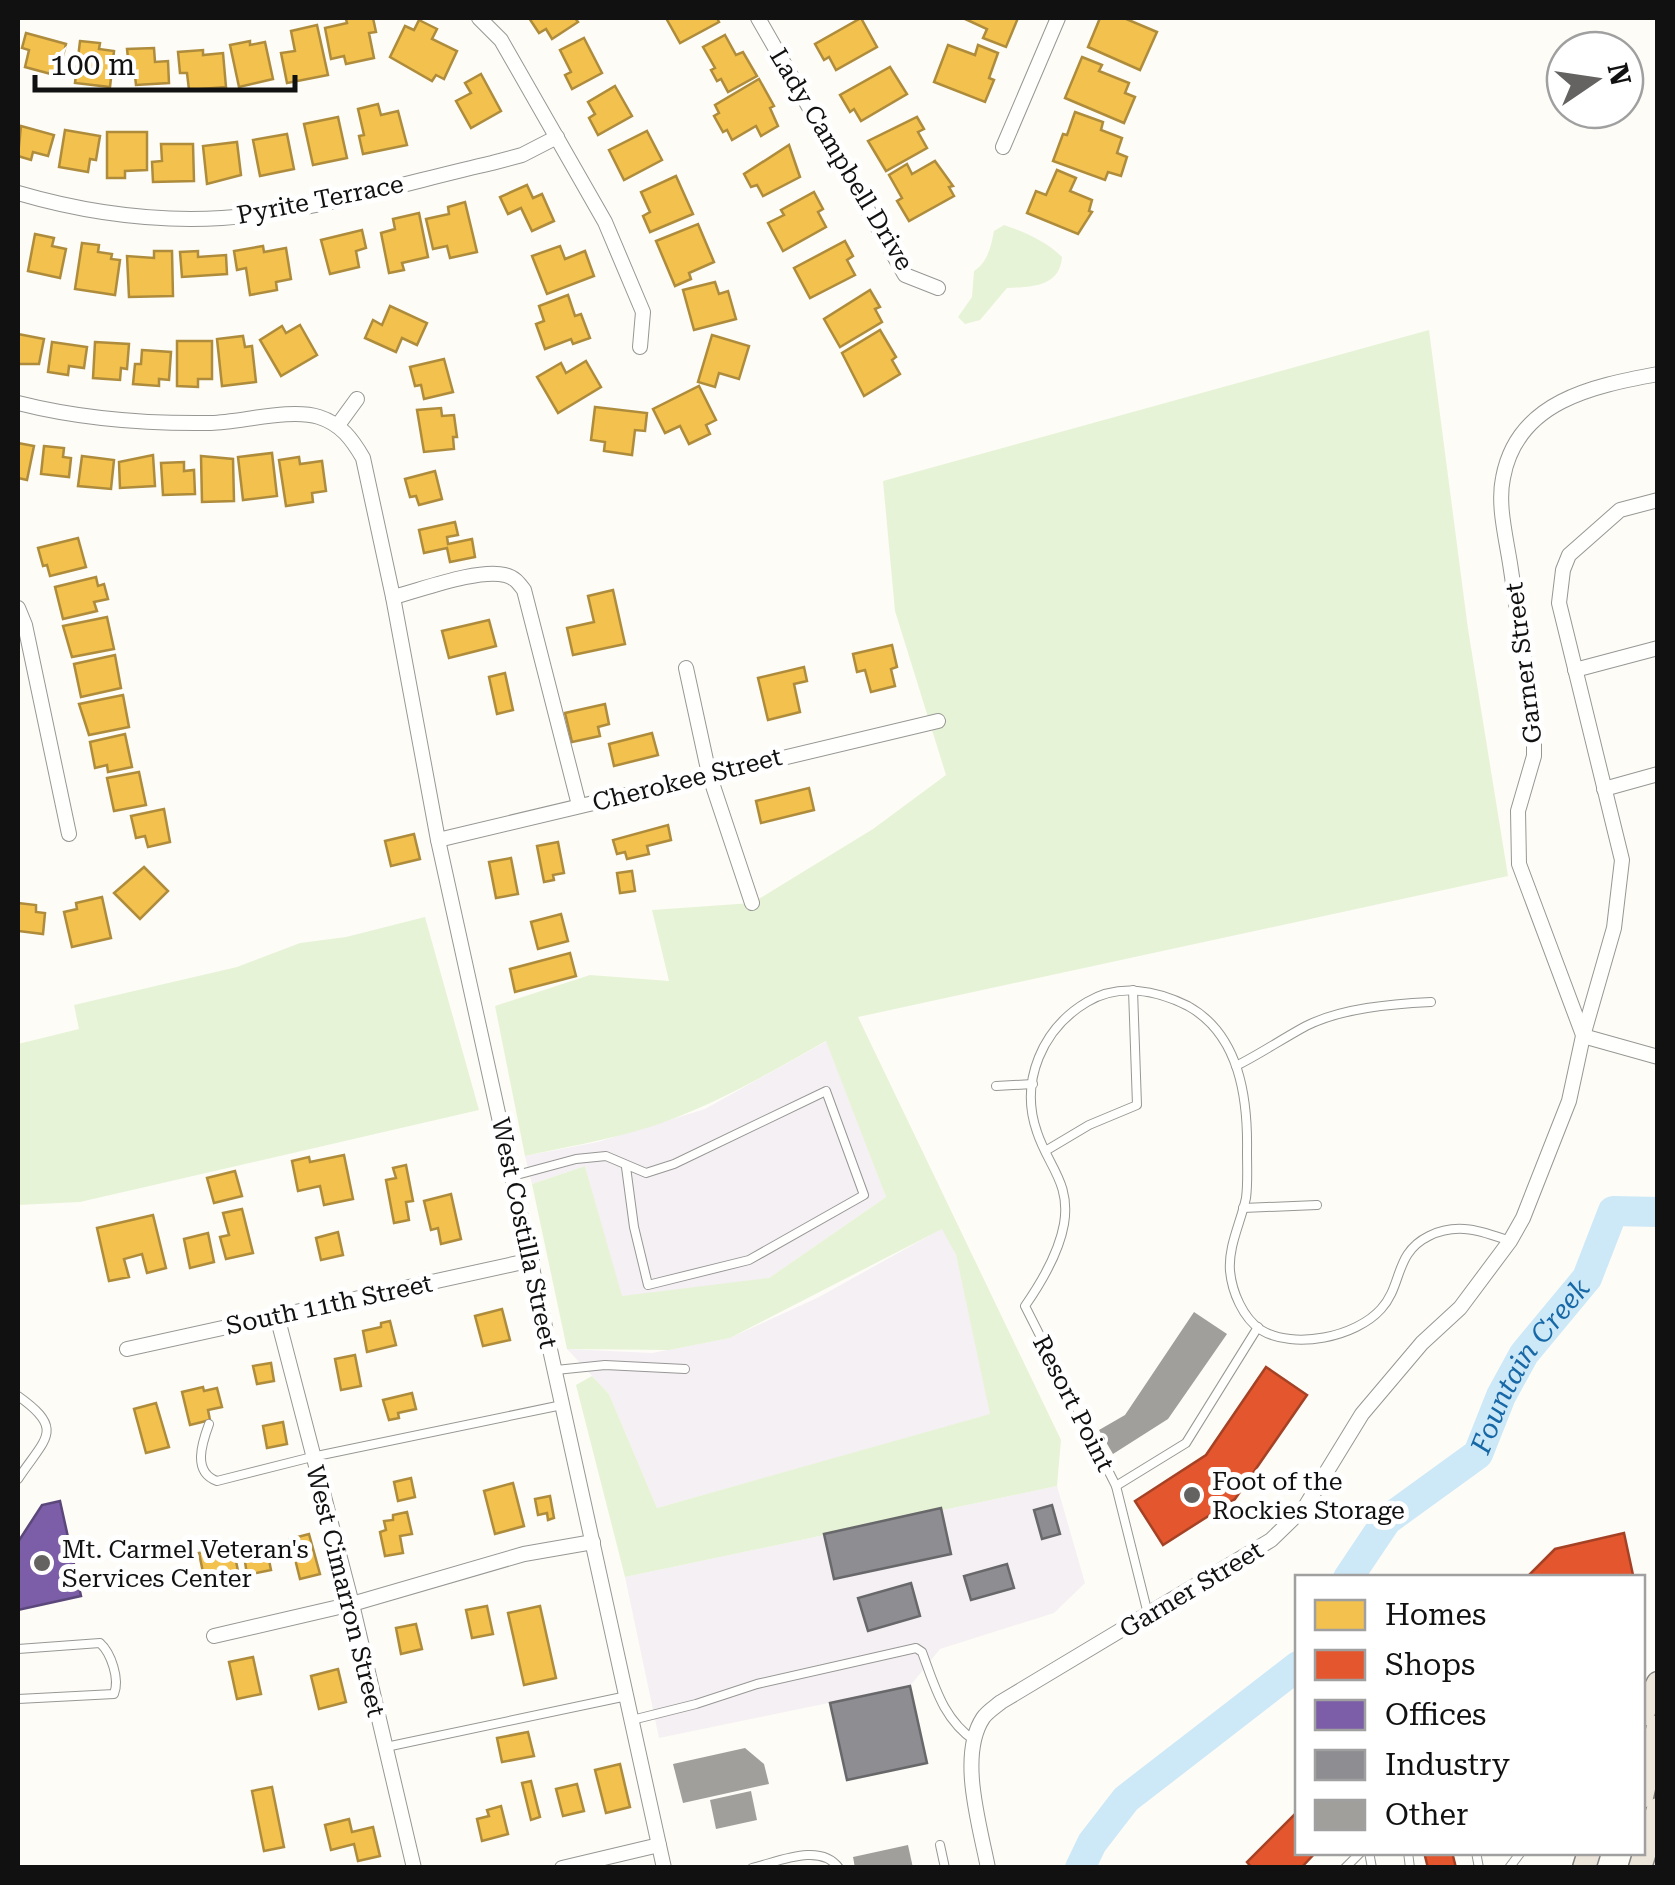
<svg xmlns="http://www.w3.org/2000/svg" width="1675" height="1885" font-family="'Roboto Serif',serif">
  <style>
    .industrial { fill: #f5f0f3 }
    .green { fill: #e7f3d7 }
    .homes { fill: #f2c14e; stroke: #ae8c3c; stroke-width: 2.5 }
    .shops { fill: #e4572e; stroke: #a54225; stroke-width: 2.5 }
    .offices { fill: #7b5ea7; stroke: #5b477a; stroke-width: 2.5 }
    .industry { fill: #8d8d92; stroke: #68686b; stroke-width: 2.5 }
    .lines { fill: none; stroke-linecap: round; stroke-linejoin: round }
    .river { stroke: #cde8f7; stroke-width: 30 }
    .building { fill: #a19f9c }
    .service-casing { stroke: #979795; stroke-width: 10 }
    .minor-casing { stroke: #979795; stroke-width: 16 }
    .trunk-casing { stroke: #858482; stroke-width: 25 }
    .service { stroke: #fffffe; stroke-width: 8 }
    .minor { stroke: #fffffe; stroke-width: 14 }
    .trunk { stroke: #ece5da; stroke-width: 22 }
    .poi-dot { fill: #646362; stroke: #fff; stroke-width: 4 }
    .labels { text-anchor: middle; stroke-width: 10; stroke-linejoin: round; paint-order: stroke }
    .street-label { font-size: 25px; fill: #111; stroke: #fff }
    .poi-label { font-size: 25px; fill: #111; stroke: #fff; text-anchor: start }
    .water-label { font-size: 28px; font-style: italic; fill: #1768a6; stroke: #fff }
  </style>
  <rect width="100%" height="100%" fill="#fdfcf7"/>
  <g class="industrial">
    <polygon points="827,1041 886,1197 769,1278 732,1289 621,1296 585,1166 532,1184 525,1156 598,1142 705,1109"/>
    <polygon points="943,1228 956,1255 991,1414 657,1508 609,1394 567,1349 652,1353 730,1338 819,1297"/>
    <polygon points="1057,1486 1085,1583 1054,1613 940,1649 910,1686 659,1738 625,1577"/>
  </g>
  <g class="green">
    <path d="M1004,225C1025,232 1047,242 1062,257C1060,287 1031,287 1007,288L980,320L965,324L958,317L972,297L974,271C988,262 991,246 994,231Z"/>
    <path d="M1429,330L1468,629L1508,876L858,1017L1061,1440L1057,1486L625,1577L576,1385L592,1376L609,1394L657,1508L990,1414L956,1255L942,1229L730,1338L669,1350L567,1349L532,1184L585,1166L622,1296L769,1278L886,1197L826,1041C777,1069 728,1097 675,1118C627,1137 575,1145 525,1156L495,1006L590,975L669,981L652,910L752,903L873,829L946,775L895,611L883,481Z"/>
    <polygon points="425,917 479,1110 80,1202 18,1205 18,1044 79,1029 74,1005 237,967 300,943 346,937"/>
  </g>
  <g class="homes">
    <polygon points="373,18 376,32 369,33 374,58 346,64 344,56 331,59 325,28 347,23 346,19 351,18"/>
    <polygon points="529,18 575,18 578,22 552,39 546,29 539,33"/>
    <polygon points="666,18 717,18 719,22 680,43"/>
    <polygon points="861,18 877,47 836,70 829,57 824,60 815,44"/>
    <polygon points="963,18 1018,18 1006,47 983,38 987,29"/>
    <polygon points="1100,18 1124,18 1157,32 1140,70 1088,47"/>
    <polygon points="419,20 437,29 432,39 457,51 444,79 436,75 432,81 390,57 405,26 414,30"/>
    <polygon points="317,25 328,75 287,83 281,53 295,51 291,31"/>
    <polygon points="26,33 66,44 58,76 25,67 29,50 22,48"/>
    <polygon points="725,35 736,55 743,52 757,76 728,92 721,79 717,81 711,70 715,68 703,47"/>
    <polygon points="584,38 602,73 572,89 565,75 571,72 560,50"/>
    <polygon points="80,41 100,43 99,49 114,51 110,87 75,83"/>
    <polygon points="250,41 250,45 265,42 273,79 239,87 230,45"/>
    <polygon points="948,45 975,55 978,45 998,53 989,78 994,80 985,102 934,82"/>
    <polygon points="154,48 155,62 168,61 169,83 136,85 134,67 129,67 127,49"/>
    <polygon points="203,50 203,55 223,53 226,87 189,90 187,73 180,73 178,52"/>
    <polygon points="1082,57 1102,65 1099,71 1129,83 1125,93 1135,97 1124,123 1065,98"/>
    <polygon points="890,67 907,94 861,121 854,109 850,112 840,95"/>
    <polygon points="481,74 501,111 471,128 456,101 471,93 465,83"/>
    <polygon points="759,79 774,106 770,108 778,126 761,136 756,126 732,140 727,130 723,132 714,116 719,113 715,105"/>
    <polygon points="615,86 632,116 598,135 589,118 595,114 588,102"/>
    <polygon points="378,104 381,115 398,111 407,145 363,154 359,136 364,135 358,109"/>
    <polygon points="1075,112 1103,122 1101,130 1122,138 1117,153 1127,157 1121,176 1108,172 1105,180 1053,161 1063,134 1067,135"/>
    <polygon points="338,117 347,158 313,165 304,124"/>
    <polygon points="917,117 924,129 918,132 927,148 886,171 868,141"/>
    <polygon points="21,126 54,135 48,156 33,152 31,160 18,156"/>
    <polygon points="65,130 100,136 96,160 90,159 88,172 59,167"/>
    <polygon points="647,131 662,160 624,180 609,150"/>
    <polygon points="107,132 147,132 147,170 125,171 125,178 107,178"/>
    <polygon points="287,134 294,169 260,176 253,140"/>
    <polygon points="237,142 241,175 207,184 203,146"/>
    <polygon points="161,144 193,144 194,181 153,182 152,162 162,161"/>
    <polygon points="789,145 800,177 763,196 757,185 751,187 744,174"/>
    <polygon points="935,161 953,186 949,187 954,196 909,221 897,201 902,198 889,175 907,164 912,174"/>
    <polygon points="1057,170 1076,178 1070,191 1092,200 1089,211 1092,212 1078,234 1027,213 1036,191 1046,195"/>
    <polygon points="676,176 693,214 650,232 643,216 650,212 641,192"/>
    <polygon points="527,185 533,198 542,194 554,221 532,231 521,208 508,214 500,197"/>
    <polygon points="814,192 823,209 818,212 826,227 783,251 768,223 784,215 781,210"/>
    <polygon points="465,202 477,252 450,258 447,246 433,249 426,219 449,214 448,207"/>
    <polygon points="419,213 428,257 402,263 404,270 389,273 381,233 395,229 393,219"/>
    <polygon points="698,224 714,262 689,273 691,279 675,286 656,241"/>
    <polygon points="362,230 366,248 356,251 359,267 330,274 321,240"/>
    <polygon points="35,234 54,238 52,246 66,249 60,278 28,271"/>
    <polygon points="845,241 853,256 847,260 855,275 810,298 794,268"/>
    <polygon points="82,243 99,245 98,252 112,254 111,259 120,260 115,295 75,289"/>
    <polygon points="263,246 264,252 286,248 291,279 276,282 277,290 250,295 246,268 237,270 234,251"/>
    <polygon points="560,246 565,259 585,251 594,276 547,294 532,256"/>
    <polygon points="154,251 172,251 173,296 129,297 127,256 154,258"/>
    <polygon points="198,251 198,257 226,255 227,274 182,277 180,252"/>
    <polygon points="715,282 719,294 728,291 736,319 694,330 683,290"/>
    <polygon points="870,290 880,307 875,309 882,322 840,347 824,319"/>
    <polygon points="568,295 575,316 581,314 590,338 573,344 571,339 545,349 536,324 544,321 539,306"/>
    <polygon points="390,306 427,323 417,345 402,338 396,352 365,338 373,320 382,325"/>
    <polygon points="300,325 317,355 281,376 260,340 282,326 286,333"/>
    <polygon points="880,330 896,357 892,360 900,374 864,396 842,353"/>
    <polygon points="18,334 44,339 39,364 18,364"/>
    <polygon points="712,335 749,346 739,379 719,373 715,387 698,382"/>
    <polygon points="243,336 245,347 252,346 256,382 222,386 217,339"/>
    <polygon points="177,341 212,341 212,379 198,379 198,387 177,386"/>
    <polygon points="52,342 87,347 84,368 69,366 68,375 48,372"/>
    <polygon points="95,342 129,344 127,369 121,368 120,380 93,378"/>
    <polygon points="142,350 171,352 169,380 159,379 159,386 133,384 135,364 141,364"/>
    <polygon points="444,359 453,392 424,399 421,385 415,386 410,367"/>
    <polygon points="586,361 601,387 558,413 537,377 561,363 566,373"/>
    <polygon points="699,386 716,420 706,425 710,434 689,444 680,426 665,433 653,409"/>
    <polygon points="595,407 647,413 645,431 635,430 632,455 604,451 605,442 591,440"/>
    <polygon points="441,408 442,416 454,415 457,437 453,437 454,449 424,452 417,410"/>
    <polygon points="18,443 34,446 27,480 18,478"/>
    <polygon points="44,446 64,448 63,457 71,458 69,477 41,474"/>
    <polygon points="272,453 277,496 243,500 238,457"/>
    <polygon points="153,455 155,486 120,488 119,462"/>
    <polygon points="82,456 114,460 111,489 78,486"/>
    <polygon points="201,456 233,459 234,501 202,502"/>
    <polygon points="299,457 300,464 322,461 326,491 312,493 313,502 286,506 279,460"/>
    <polygon points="184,462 184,471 194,470 195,494 163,495 161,463"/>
    <polygon points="435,471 442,499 419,505 416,496 410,497 405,479"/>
    <polygon points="455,522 458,535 447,537 448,544 472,539 475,557 450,562 447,548 424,553 419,530"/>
    <polygon points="78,538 86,567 50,576 47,565 43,566 38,548"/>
    <polygon points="96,577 98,586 104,584 108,599 94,602 97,611 63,619 55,587"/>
    <polygon points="613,590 625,644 573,655 567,628 594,622 588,596"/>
    <polygon points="107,617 114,649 72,657 63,626"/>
    <polygon points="489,620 496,646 449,658 442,631"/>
    <polygon points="892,645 897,667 891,669 895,686 871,692 865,670 857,672 853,654"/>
    <polygon points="115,655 121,688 81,697 74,664"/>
    <polygon points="804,667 807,681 794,684 800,712 768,720 758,678"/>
    <polygon points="505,673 513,710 497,714 489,677"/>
    <polygon points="123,695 129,727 89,735 79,704"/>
    <polygon points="605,704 609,724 598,727 600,736 572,742 565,713"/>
    <polygon points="652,733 658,755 614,766 609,744"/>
    <polygon points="125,734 132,767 108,772 107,765 95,768 90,742"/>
    <polygon points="139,772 146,805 114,811 107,778"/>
    <polygon points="809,788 814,810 761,823 756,801"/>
    <polygon points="164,809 170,842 148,847 145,836 136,838 131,816"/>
    <polygon points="668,825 671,840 647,846 649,854 627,859 625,852 617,854 613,840"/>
    <polygon points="414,834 420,859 391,866 385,841"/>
    <polygon points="558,842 564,873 553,875 554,880 544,882 537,846"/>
    <polygon points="511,858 518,894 496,898 489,862"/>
    <polygon points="144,867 168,891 140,919 114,893"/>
    <polygon points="632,871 635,891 620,893 617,873"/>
    <polygon points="102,897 111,938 72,947 64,912 77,909 76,903"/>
    <polygon points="18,903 36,905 36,912 45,913 43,934 18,931"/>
    <polygon points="561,914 568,941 538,949 531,922"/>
    <polygon points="570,953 576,976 515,992 510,969"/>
    <polygon points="344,1155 353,1199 324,1205 320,1186 298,1191 292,1161 309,1157 310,1162"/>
    <polygon points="406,1165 413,1201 406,1202 409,1220 394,1223 386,1180 396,1178 393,1168"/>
    <polygon points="235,1171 242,1196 214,1203 207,1178"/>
    <polygon points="451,1194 461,1239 441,1244 438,1228 431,1230 424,1201"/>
    <polygon points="242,1209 253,1253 226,1259 220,1237 229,1235 223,1213"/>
    <polygon points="153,1215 166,1268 147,1273 142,1254 124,1259 129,1277 109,1281 97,1228"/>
    <polygon points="338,1232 343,1255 321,1260 316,1238"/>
    <polygon points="208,1233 214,1262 190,1268 184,1239"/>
    <polygon points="502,1309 510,1340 483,1346 475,1316"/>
    <polygon points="390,1321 396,1345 367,1352 363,1331 381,1327 381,1323"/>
    <polygon points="355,1355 361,1386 341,1390 335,1359"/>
    <polygon points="271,1363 274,1381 257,1384 253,1366"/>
    <polygon points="203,1387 204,1391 217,1388 222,1407 208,1410 210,1420 190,1425 182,1392"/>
    <polygon points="412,1393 416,1409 398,1413 399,1418 389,1420 383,1400"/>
    <polygon points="156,1403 169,1447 146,1453 134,1409"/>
    <polygon points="283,1422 287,1444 267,1448 263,1426"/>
    <polygon points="411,1478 415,1497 398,1501 394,1482"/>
    <polygon points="513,1483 524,1526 495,1534 484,1491"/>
    <polygon points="550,1496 554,1518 548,1520 547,1513 538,1515 535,1499"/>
    <polygon points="407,1512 412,1534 400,1536 403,1553 385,1556 380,1532 386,1530 384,1521 393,1520 393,1515"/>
    <polygon points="309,1534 320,1574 300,1579 290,1539"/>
    <polygon points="233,1546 239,1576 205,1582 199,1553"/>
    <polygon points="267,1550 271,1570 247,1575 244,1555"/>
    <polygon points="487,1606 493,1634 472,1638 466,1610"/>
    <polygon points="540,1606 556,1678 524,1685 508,1613"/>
    <polygon points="416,1624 422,1649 401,1654 396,1628"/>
    <polygon points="253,1657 261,1694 237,1699 229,1662"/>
    <polygon points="338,1669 346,1702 319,1709 311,1676"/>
    <polygon points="528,1732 534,1756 502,1762 497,1738"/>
    <polygon points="620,1764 630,1807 606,1813 595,1770"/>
    <polygon points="531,1781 540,1817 531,1820 522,1783"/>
    <polygon points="577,1784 584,1811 563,1816 556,1789"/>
    <polygon points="272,1787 284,1847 264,1851 252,1791"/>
    <polygon points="501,1806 508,1834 482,1841 477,1819 489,1816 487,1810"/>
    <polygon points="349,1819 352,1832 373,1827 380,1856 358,1861 354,1844 331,1850 325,1825"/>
  </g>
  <g class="shops">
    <polygon points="1266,1367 1307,1395 1235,1499 1163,1545 1135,1501 1206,1455"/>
    <polygon points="1624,1533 1633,1575 1526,1578 1555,1549"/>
    <polygon points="1298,1811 1298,1852 1316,1852 1301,1868 1252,1868 1247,1862"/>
    <polygon points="1424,1852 1452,1852 1456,1868 1428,1868"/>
  </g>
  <polygon class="offices" points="60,1501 81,1596 18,1610 18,1542 42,1505"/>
  <g class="industry">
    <polygon points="1052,1505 1060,1534 1042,1539 1034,1510"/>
    <polygon points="941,1508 951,1554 834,1579 824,1534"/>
    <polygon points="1007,1564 1014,1588 971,1600 964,1576"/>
    <polygon points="911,1583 920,1616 868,1631 858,1598"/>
    <polygon points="910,1686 927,1763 847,1780 830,1703"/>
  </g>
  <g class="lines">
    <g class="river">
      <path id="s1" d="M1348,1578L1387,1520L1478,1454L1501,1396L1524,1354L1587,1278L1613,1211L1658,1212"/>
      <polyline points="1080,1868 1092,1843 1126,1799 1298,1666"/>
    </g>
  </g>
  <g class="building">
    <polygon points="1194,1312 1227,1334 1168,1419 1113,1454 1099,1430 1125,1415"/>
    <polygon points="745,1748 764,1764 769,1784 683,1803 673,1764"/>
    <polygon points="751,1791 757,1820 716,1829 710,1800"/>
    <polygon points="908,1845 913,1868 855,1868 853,1857"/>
  </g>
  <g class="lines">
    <g class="service-casing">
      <g id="service">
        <path d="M1236,1066C1260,1054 1282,1039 1306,1026C1342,1008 1391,1004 1431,1002"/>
        <polyline points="996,1086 1033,1084"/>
        <polyline points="1047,1150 1089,1125 1137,1105 1133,990"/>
        <polyline points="513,1176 576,1159 606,1156 646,1173 674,1164 826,1091 864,1195 749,1260 648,1285 634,1227 626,1167"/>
        <polyline points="1243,1208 1317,1205"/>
        <polyline points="556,1370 605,1365 685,1369"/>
        <path d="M18,1396C66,1430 45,1438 18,1479"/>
        <path d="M209,1424C202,1443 192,1472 217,1481L312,1457L562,1405"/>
        <polyline points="1116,1486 1186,1443 1258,1327"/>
        <path d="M1148,1614L1116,1486L1025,1306C1041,1283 1059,1252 1064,1224C1071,1183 1048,1166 1037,1132C1019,1081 1043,1028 1087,1002C1119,983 1156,990 1188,1006C1240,1035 1248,1099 1247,1152C1247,1167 1248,1183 1246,1198C1241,1222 1228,1246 1230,1271C1232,1292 1243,1318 1261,1330C1294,1350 1356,1337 1381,1309C1403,1285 1394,1253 1429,1236C1457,1222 1482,1231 1510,1241"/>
        <path d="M18,1649L100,1643C111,1653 120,1679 114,1694L18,1699"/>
        <path d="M632,1720L696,1704L757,1684L916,1648L922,1652C935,1687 943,1719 975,1741"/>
        <polyline points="386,1747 627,1696"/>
        <polyline points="940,1845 945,1868"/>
        <polyline points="1369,1852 1372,1868"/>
        <polyline points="1408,1852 1410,1868"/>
        <polyline points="1476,1852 1479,1868"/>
        <path d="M752,1868C778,1862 820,1842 839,1868"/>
        <polyline points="1345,1868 1361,1852"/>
        <polyline points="1509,1868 1521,1852"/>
      </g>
    </g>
    <g class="minor-casing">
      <g id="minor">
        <polyline points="479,18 501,40 605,222 643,312 640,347"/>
        <polyline points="758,18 905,275 938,288"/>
        <polyline points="1003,147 1058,18"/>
        <path d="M18,193C83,212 153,222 222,218C313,212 404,183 492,163L522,155L557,137"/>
        <path d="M18,403C81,419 146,424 211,423C242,422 291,408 319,417C341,424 352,439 363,458L393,597L438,840L664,1868"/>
        <polyline points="338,425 357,399"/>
        <path d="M393,597C421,590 479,568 505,575C514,577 518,582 524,590L579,805"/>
        <polyline points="18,608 25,625 69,834"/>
        <polyline points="686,668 709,774 752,903"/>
        <polyline points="1575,670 1658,648"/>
        <polyline points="1604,789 1658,774"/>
        <polyline points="438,840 938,721"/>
        <path d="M1583,1035L1519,864L1518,811L1534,756V723C1526,672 1519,621 1511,570C1507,541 1497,506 1503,478C1517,401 1593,386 1658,374"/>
        <polyline points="1583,1036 1658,1057"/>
        <polyline points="277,1316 352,1604 414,1868"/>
        <polyline points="127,1349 532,1260"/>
        <polyline points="214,1636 352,1604 524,1554 593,1542"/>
        <polyline points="562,1868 659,1845"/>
        <path d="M988,1868C980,1826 958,1756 983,1718C987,1712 995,1707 1001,1702L1271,1540L1305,1507L1362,1414L1422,1343L1460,1308L1510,1241L1523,1218L1569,1101L1583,1036L1614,928L1622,860L1559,603L1563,570L1569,555L1620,510L1658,500"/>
      </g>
    </g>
    <g class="trunk-casing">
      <g id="trunk">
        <polyline points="1642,1715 1658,1683"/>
        <polyline points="1642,1797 1658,1726"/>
        <polyline points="1584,1868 1589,1852"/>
        <polyline points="1640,1868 1658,1809"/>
      </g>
    </g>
    <use href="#service" class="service"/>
    <use href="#minor" class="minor"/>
    <use href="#trunk" class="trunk"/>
  </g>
  <g class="poi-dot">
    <circle cx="1192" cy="1495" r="10"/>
    <circle cx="42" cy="1563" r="10"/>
  </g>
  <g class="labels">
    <g class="street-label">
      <text transform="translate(842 159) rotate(59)" y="9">Lady Campbell Drive</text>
      <text transform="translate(320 199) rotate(-11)" y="9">Pyrite Terrace</text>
      <text transform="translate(1523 663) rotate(-97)" y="9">Garner Street</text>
      <text transform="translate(687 779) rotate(-14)" y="9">Cherokee Street</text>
      <text transform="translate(525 1233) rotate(78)" y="9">West Costilla Street</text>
      <text transform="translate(329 1304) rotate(-12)" y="9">South 11th Street</text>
      <text transform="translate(1074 1403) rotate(63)" y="9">Resort Point</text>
      <text transform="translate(1191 1589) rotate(-31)" y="9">Garner Street</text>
      <text transform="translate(346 1591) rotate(76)" y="9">West Cimarron Street</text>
    </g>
    <g class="poi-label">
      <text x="1212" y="1490">Foot of the<tspan x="1212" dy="29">Rockies Storage</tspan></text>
      <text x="62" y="1558">Mt. Carmel Veteran's<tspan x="62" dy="29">Services Center</tspan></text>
    </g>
    <g class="water-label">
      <text dy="10" stroke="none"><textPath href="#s1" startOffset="285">Fountain Creek</textPath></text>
    </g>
  </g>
  <rect width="1675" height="1885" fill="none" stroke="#111111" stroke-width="40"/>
  <rect x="1295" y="1575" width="350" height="280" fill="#ffffff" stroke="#a0a0a0" stroke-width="2.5"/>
  <rect x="1315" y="1600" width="50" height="30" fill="#f2c14e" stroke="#a0a0a0" stroke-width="2.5"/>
  <text x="1385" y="1625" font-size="30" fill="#111111">Homes</text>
  <rect x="1315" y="1650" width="50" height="30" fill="#e4572e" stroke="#a0a0a0" stroke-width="2.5"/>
  <text x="1385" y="1675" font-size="30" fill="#111111">Shops</text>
  <rect x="1315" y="1700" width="50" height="30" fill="#7b5ea7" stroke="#a0a0a0" stroke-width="2.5"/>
  <text x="1385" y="1725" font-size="30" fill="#111111">Offices</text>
  <rect x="1315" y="1750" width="50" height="30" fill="#8d8d92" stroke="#a0a0a0" stroke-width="2.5"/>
  <text x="1385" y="1775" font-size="30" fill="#111111">Industry</text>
  <rect x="1315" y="1800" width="50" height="30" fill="#a19f9c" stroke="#a0a0a0" stroke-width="2.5"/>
  <text x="1385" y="1825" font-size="30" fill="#111111">Other</text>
  <g transform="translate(1595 80) rotate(77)"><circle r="48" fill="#ffffff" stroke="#a0a0a0" stroke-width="2.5"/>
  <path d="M0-8L18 38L0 25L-18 38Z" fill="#646362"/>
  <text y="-15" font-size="28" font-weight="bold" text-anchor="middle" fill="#111111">N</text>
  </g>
  <path d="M35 75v15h260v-15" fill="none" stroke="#111111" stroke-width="5"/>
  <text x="50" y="75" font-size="30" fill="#111111" stroke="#ffffff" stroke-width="8" paint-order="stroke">100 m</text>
</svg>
